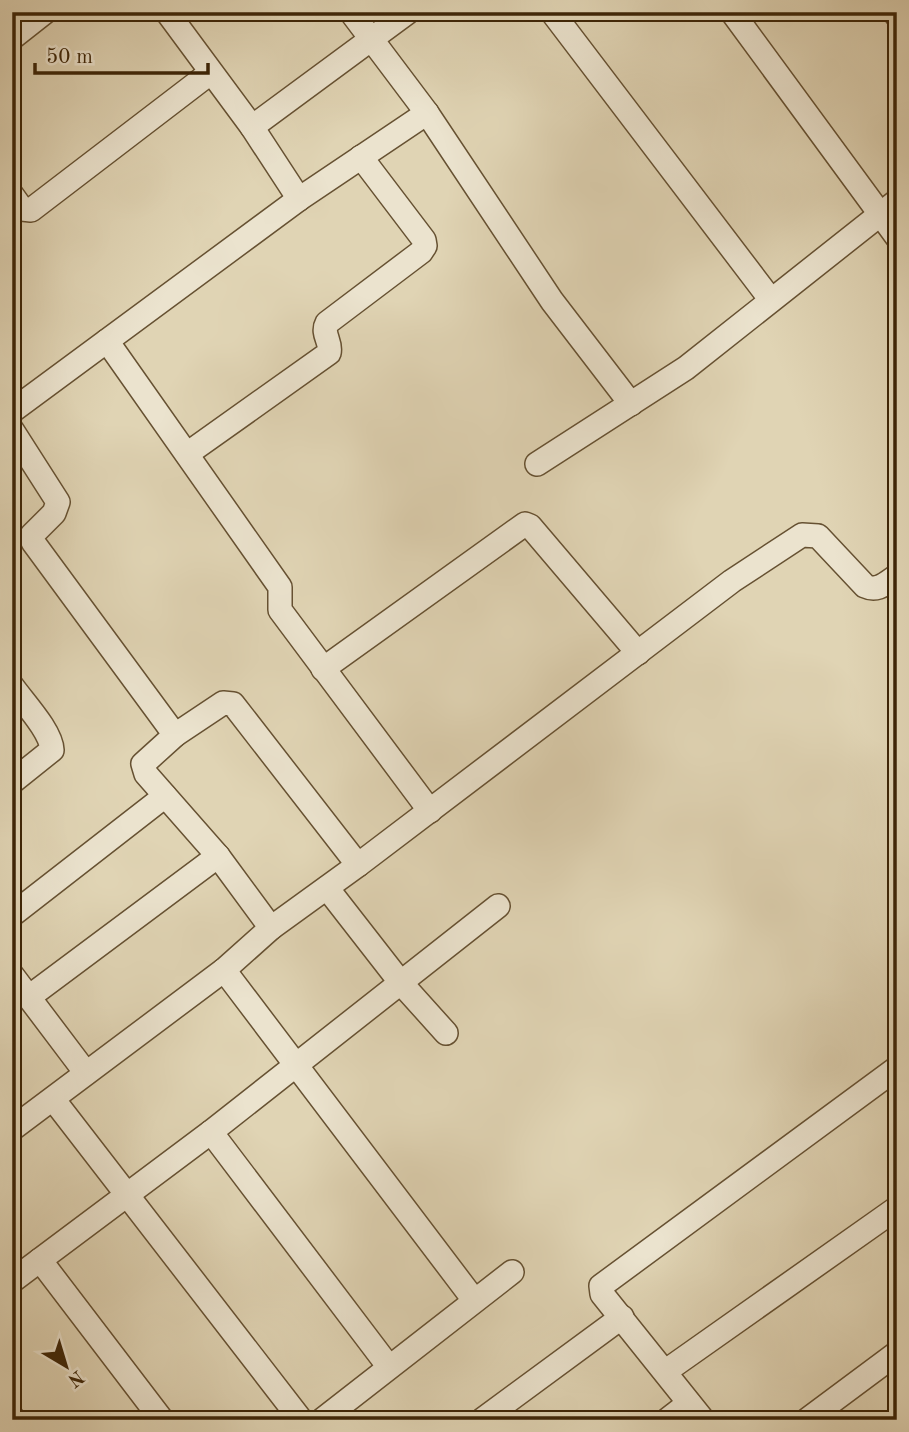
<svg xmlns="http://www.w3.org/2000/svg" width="909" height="1432" font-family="'Old Standard TT',serif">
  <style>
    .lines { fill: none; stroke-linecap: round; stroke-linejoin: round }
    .minor-casing { stroke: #665132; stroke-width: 26 }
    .minor { stroke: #ebe3ce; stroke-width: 23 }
  </style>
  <rect width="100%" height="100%" fill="#e0d4b4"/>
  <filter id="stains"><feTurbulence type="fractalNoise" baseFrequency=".00286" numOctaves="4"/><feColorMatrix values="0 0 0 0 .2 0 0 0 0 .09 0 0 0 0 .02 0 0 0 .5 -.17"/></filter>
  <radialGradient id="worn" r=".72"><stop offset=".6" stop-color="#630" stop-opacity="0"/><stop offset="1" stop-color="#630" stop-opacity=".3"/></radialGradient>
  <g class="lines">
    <g class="minor-casing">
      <g id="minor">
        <polyline points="167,12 252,127 299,199"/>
        <polyline points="351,12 427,113 552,301 631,404"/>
        <polyline points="552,12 771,300"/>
        <polyline points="732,12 897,237"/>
        <polyline points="894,12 897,16"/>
        <polyline points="12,38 45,12"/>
        <polyline points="252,127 408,12"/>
        <polyline points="12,195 22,209 31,210 210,73"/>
        <polyline points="107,341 280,587 280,610 430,811"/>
        <polyline points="12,411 299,199 427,113"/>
        <polyline points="12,430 58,502 54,513 32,535 33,542 175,735"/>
        <path d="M187,454L329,353C332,342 321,334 327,323L421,252L425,246L424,240L361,157"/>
        <polyline points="537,464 686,368 897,201"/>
        <polyline points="323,669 525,524 530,526 638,653"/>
        <path d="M12,686C24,703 51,731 52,750L12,782"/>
        <polyline points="327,888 401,983 446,1033"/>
        <polyline points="12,915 165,796"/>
        <polyline points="271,928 218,856 146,774 143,764 175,735 223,703 233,704 358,865"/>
        <polyline points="224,970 474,1300"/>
        <polyline points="12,975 86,1073"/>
        <polyline points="29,997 218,856"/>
        <polyline points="53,1099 301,1420"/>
        <path d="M12,1129L224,970L271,928L358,865L732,581L802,535L818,536L865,586C878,592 886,583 897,576"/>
        <polyline points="211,1132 389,1367"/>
        <polyline points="40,1260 162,1420"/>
        <polyline points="12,1281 211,1132 498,906"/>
        <polyline points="666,1371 897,1208"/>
        <polyline points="12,1417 14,1420"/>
        <polyline points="322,1420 512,1272"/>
        <polyline points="482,1420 622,1317"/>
        <polyline points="667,1420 689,1403"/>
        <polyline points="703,1420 602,1294 601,1286 897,1068"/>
        <polyline points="807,1420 897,1353"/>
      </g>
    </g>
    <use href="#minor" class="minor"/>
  </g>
  <rect width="909" height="1432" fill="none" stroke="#e0d4b4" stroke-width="42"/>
  <rect x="14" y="14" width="881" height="1404" fill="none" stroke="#3d2507" stroke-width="3.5"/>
  <rect x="21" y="21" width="867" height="1390" fill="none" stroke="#3d2507" stroke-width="2"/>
  <g transform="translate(66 1366) rotate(142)" stroke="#ebe3ce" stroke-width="5" paint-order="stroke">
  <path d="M0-5L12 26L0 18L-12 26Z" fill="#3d2507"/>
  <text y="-10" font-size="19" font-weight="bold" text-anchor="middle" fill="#3d2507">N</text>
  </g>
  <path d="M35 63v10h173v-10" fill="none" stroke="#3d2507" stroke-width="3.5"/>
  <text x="46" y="63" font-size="21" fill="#3d2507" stroke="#ebe3ce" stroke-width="5" paint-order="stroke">50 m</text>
  <rect width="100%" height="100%" filter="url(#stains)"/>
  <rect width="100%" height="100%" fill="url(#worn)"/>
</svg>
